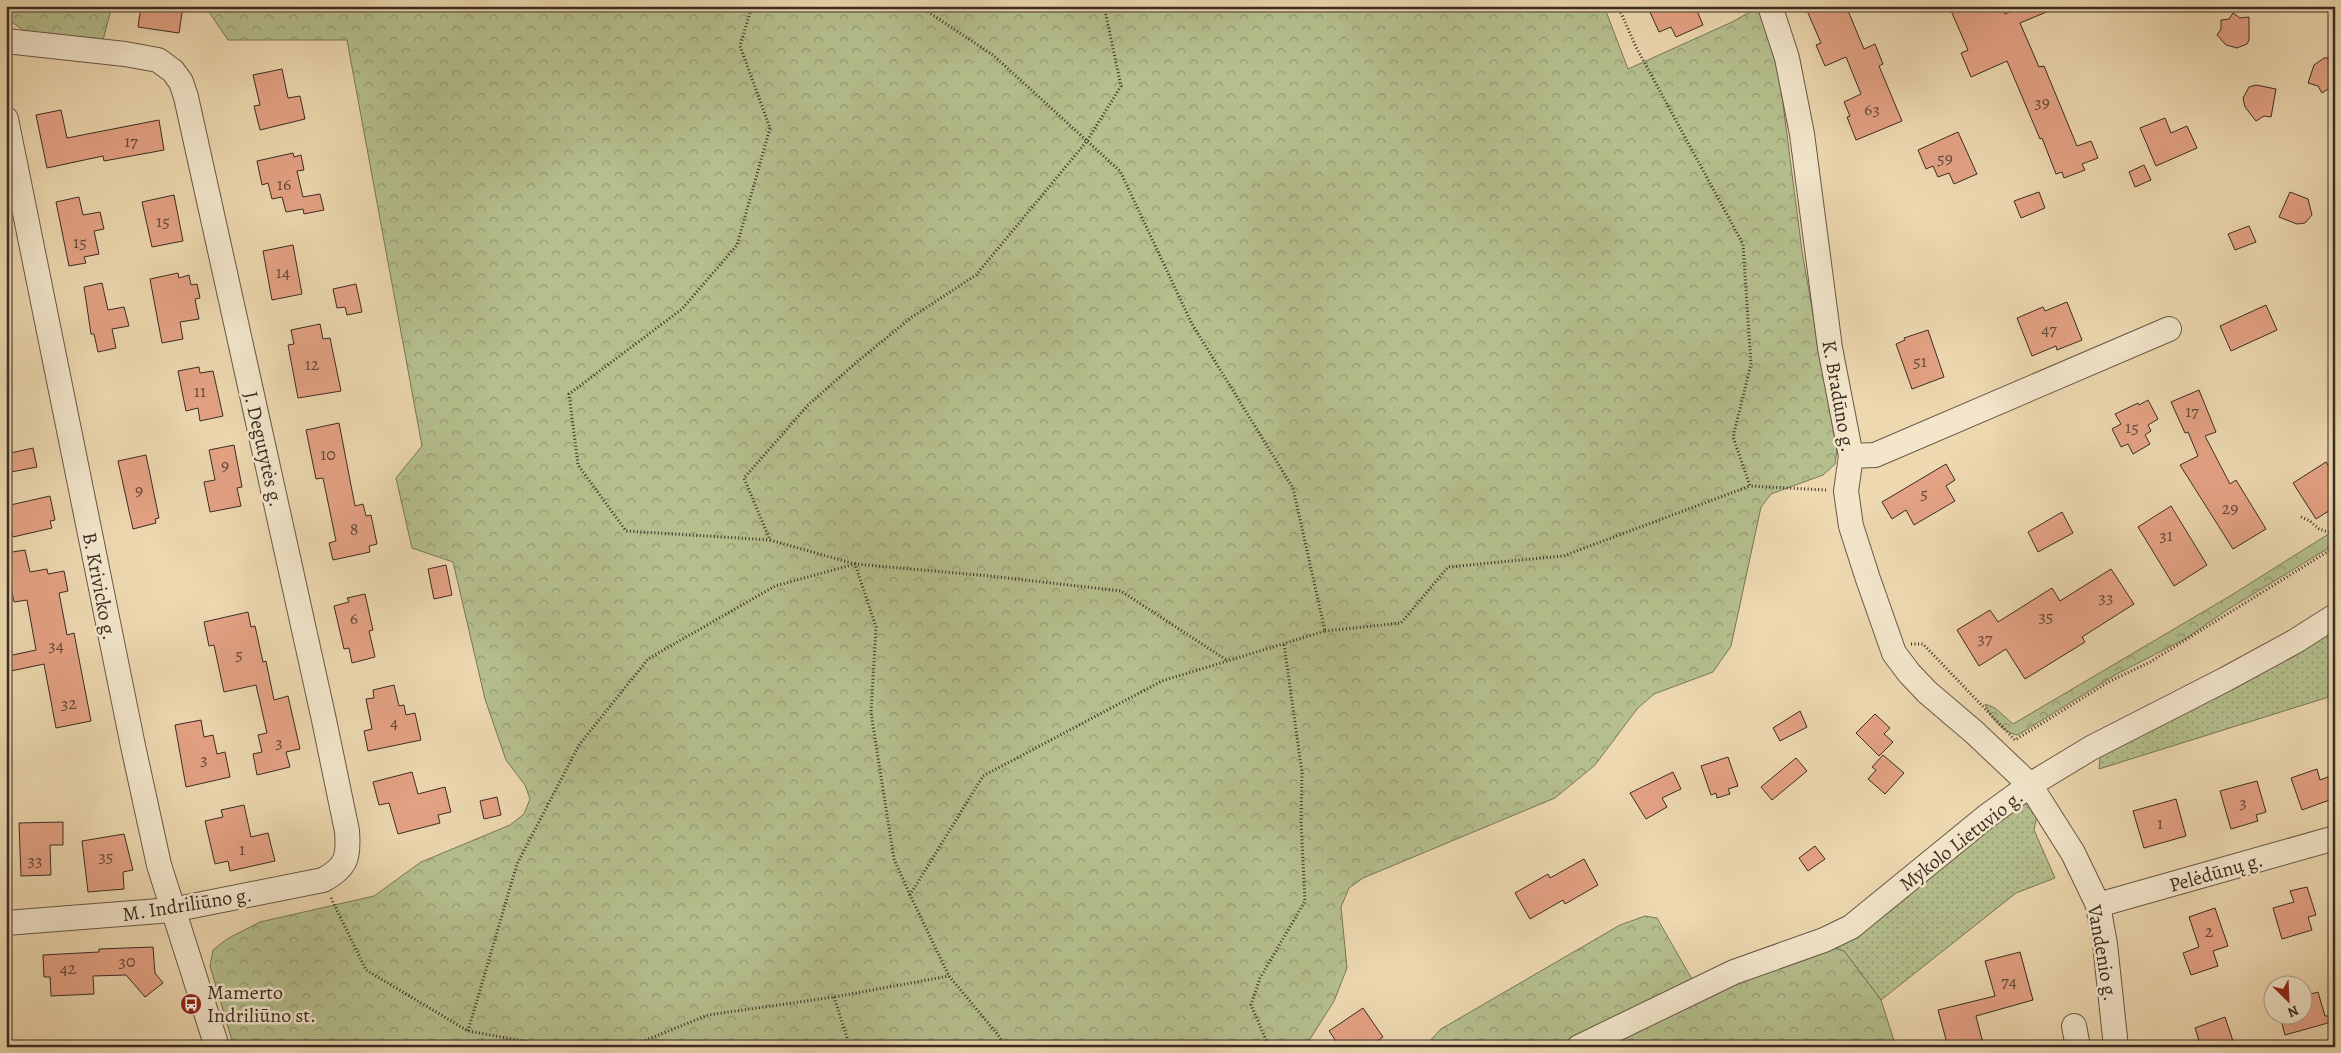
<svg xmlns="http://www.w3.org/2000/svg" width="2341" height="1053" font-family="Alegreya,serif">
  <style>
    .green { fill: url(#green-dots); stroke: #787659 }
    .forest { fill: url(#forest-crowns); stroke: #787659 }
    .building { fill: #e4a284; stroke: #3b2c25 }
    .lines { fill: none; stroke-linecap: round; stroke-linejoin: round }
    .minor-casing { stroke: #685748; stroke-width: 26 }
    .path { stroke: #3b2c25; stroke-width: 3; stroke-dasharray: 1 2.5; stroke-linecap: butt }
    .minor { stroke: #f3e6cb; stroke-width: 24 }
    .labels { text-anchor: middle; stroke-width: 5; stroke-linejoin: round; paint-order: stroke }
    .number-label { font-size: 18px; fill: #654a3d }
    .street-label { font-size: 20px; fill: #3b2c25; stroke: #f3e6cb }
    .poi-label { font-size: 20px; fill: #3b2c25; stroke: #f3e6cb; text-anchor: start }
  </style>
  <defs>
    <pattern id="green-dots" width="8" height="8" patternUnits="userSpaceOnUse" patternTransform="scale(1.25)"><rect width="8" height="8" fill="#b5bf8d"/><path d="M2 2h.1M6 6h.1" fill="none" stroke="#949b73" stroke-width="1.8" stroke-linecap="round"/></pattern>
    <pattern id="forest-crowns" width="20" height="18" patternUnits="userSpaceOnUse" patternTransform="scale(1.25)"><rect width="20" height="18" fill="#b5bf8d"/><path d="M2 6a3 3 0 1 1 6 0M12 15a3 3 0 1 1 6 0" fill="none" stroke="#949b73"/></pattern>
  </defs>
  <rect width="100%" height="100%" fill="#edd8af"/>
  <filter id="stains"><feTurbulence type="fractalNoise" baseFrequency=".004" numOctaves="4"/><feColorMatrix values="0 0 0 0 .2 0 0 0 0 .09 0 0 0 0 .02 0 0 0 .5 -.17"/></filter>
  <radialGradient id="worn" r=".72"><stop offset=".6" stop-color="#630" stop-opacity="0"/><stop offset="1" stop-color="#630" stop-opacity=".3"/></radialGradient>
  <g class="green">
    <polygon points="2335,626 2335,695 2099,769 2100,758 2107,750"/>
    <polygon points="2025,803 2038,810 2034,830 2055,878 2016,893 1881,1000 1844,951 1834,948 2016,805"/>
  </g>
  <g class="forest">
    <polygon points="6,6 112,6 103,40 29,34 6,18"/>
    <polygon points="205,6 1604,6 1628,69 1732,22 1761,6 1771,11 1802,251 1837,451 1835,464 1823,475 1771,494 1761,507 1731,646 1713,672 1654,694 1637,709 1595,765 1555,798 1363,878 1349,888 1341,907 1347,968 1334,1001 1305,1047 234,1047 210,966 213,950 227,939 260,922 374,896 421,862 510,825 524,814 530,799 525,785 506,760 485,699 453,562 412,548 396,478 422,446 347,40 228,40"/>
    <path d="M2335,530V544L2227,610L2185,639L2115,675L2018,735C2004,734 1990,717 1985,704L1995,708L2013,724L2230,596Z"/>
    <polygon points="1645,916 1657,918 1693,981 1834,948 1844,951 1881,1000 1896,1047 1424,1047 1441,1029 1620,925"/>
  </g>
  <g class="building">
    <polygon points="141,6 183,6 179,33 138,27"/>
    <polygon points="1663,6 1695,6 1703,25 1676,37 1671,27 1659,32 1650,12"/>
    <polygon points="1805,6 1846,6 1864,49 1875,44 1883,64 1879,66 1902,121 1856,140 1847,117 1850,116 1844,102 1861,94 1846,57 1825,66 1816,45 1821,43"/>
    <polygon points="1949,6 2001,6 2005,14 2023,6 2061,6 2020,23 2039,67 2044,66 2077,146 2091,141 2098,158 2082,164 2085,170 2064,178 2062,172 2056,174 2042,138 2040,139 2007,61 1971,77 1961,53 1968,50"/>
    <polygon points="2233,13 2240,18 2249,17 2249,40 2247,44 2237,48 2226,45 2217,35 2221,29 2221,20 2229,19"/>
    <polygon points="2324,58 2335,58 2335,91 2328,89 2322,93 2318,86 2308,83 2314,65"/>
    <polygon points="282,69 288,98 300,96 305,119 260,130 254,106 260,105 253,75"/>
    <polygon points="2256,85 2276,89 2271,117 2264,116 2256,121 2245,107 2243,98 2249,87"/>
    <polygon points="61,110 67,138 159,120 164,150 104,161 103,156 47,168 36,115"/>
    <polygon points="2165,118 2171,133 2187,126 2197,148 2156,166 2140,128"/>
    <polygon points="1958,132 1977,174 1954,184 1949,173 1938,177 1933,166 1926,169 1918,150"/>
    <polygon points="293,153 294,157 301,155 304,170 297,171 303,197 320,194 324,210 304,214 303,209 286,212 282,197 272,199 268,183 262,185 257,161"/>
    <polygon points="2144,165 2151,180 2135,187 2129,172"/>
    <polygon points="2039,192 2045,208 2021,218 2014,201"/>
    <polygon points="2290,192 2308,199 2312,215 2305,223 2297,224 2279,217"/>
    <polygon points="174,195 183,241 152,247 142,202"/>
    <polygon points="79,197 83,215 100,212 104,229 94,231 99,254 84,257 86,263 69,266 56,202"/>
    <polygon points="2249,226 2256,242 2235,250 2228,234"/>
    <polygon points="293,245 302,294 272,300 263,251"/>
    <polygon points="178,273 179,278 189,275 191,285 197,284 200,298 195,299 199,319 180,322 183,339 162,343 150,279"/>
    <polygon points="102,283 108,310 124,307 129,326 112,329 116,348 98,352 94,334 91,334 84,287"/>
    <polygon points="356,284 362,312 347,315 345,307 337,308 333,289"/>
    <polygon points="2067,302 2082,340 2057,350 2056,346 2032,356 2017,318 2043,307 2045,311"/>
    <polygon points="2266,305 2277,330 2231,351 2220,326"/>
    <polygon points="320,324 323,339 330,338 341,391 298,398 288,345 294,344 291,330"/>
    <polygon points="1928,330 1944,377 1912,389 1896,344 1905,340 1904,338"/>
    <polygon points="199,367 200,373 213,371 223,416 200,421 198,408 186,411 178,371"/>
    <polygon points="2199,390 2216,432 2205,436 2230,484 2236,480 2266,529 2233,549 2180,465 2198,456 2188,432 2185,433 2171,402"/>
    <polygon points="2148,400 2158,419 2148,425 2151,431 2145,435 2150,444 2133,454 2128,444 2121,447 2112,429 2121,424 2115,414 2138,403 2139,405"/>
    <polygon points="339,423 355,506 363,504 366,516 371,515 377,544 369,546 370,552 333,560 329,543 336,541 323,478 316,479 306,430"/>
    <polygon points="234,445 242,487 237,488 241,506 210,512 204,482 215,480 209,450"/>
    <polygon points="33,448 37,467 6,473 6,454"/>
    <polygon points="146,455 159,518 155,519 156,523 133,529 118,461"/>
    <polygon points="2326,462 2335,476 2335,507 2316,519 2293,483"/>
    <polygon points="1946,464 1955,480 1946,486 1955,501 1914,525 1906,510 1892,519 1882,502"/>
    <polygon points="50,496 55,520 50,521 52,528 13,537 6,506"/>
    <polygon points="2171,506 2207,565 2174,586 2138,527"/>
    <polygon points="2062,512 2073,533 2038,552 2028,532"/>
    <polygon points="25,550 30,572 47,569 48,574 64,571 68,591 59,593 67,635 74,633 91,721 56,728 44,664 11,671 8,656 36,650 27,600 14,602 6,562 6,553"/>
    <polygon points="446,565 452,595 434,599 428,569"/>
    <polygon points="2111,569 2134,604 2082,637 2085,642 2025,679 2006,649 1979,666 1957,630 1990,610 1998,622 2052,588 2060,601"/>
    <polygon points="365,594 373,630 369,631 375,657 352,663 349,648 344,649 334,606 349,602 347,598"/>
    <polygon points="248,612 251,627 255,626 263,662 266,661 274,700 288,696 300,749 286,752 290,767 257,775 253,754 262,752 258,735 267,733 256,685 224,692 214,645 209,646 204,622"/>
    <polygon points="394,685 399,706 404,705 406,715 415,713 421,740 368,751 364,731 372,729 366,699 374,698 373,690"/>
    <polygon points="1800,711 1807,727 1780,741 1773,728"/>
    <polygon points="1875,714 1890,728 1884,734 1893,742 1879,756 1856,733"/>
    <polygon points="201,720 204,737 213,735 217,754 225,752 230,777 186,787 175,725"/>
    <polygon points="1883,755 1904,773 1885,794 1868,779 1876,770 1872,767"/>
    <polygon points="1728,757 1738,786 1728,789 1730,794 1717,798 1716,793 1711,795 1701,766"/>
    <polygon points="1796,758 1807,771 1772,800 1761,787"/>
    <polygon points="2317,769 2320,780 2335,774 2335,798 2302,810 2291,778"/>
    <polygon points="412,772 418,794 445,787 451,812 438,815 440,823 398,834 389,803 379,805 373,782"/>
    <polygon points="1673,772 1681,789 1662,798 1667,807 1646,819 1630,793"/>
    <polygon points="2257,781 2266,812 2256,815 2258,821 2231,829 2220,791"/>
    <polygon points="497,797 501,815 484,819 480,801"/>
    <polygon points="2176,799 2186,836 2144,848 2133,811"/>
    <polygon points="244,805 251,837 268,833 275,861 230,871 228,861 215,864 205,821 223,817 221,810"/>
    <polygon points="63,822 63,845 50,845 51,875 21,876 19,823"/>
    <polygon points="124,834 133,870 123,872 124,889 88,892 82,841"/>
    <polygon points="1815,846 1825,859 1808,871 1799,858"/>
    <polygon points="1584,859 1598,885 1565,904 1563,900 1530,919 1515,893 1548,874 1550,878"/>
    <polygon points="2307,887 2316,915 2308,917 2312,930 2282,939 2273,908 2294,902 2290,891"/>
    <polygon points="2215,908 2228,946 2213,951 2218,966 2191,975 2183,953 2199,947 2189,917"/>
    <polygon points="153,947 155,973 163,983 145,997 126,975 93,976 94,994 51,996 50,977 44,977 43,955 99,952 99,949"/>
    <polygon points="2020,952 2033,1000 1976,1016 1984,1047 1948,1047 1938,1010 1995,996 1985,961"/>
    <polygon points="2318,992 2325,1016 2335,1016 2335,1021 2285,1035 2280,1016 2304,1016 2304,996"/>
    <polygon points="1363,1008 1383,1037 1369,1047 1340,1047 1329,1031"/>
    <polygon points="2225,1017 2234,1044 2224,1047 2201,1047 2195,1028"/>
  </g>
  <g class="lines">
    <g class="minor-casing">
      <g id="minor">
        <polyline points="1770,6 1787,58 1802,134 1830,348 1851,456 1846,491 1851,526 1868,579 1894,653 1909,673 1927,692 1974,732 2030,785 2073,853 2098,905 2105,944 2116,1047"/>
        <path d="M6,41L125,54L158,60L173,71L181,82L186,97L324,720L347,831C349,857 347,867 323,880L172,910L6,923"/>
        <polyline points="6,119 133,746 159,865 217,1047"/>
        <polyline points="1851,456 1875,455 2169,329"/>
        <polyline points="2098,905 2335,838"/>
        <polyline points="2074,1026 2078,1047"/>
        <polyline points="1579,1047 1734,972 1824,940 1851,927 1987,816 2030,785 2091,748 2226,679 2294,642 2335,616"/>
      </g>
    </g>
    <g class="path">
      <polyline points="752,6 740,46 770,128 737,245 682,309 569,394 578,465 626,531 770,540"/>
      <polyline points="919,6 993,55 1120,171 1192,324 1293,488 1325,631 1162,681 983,776 910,895 949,976 998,1035 1006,1047"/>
      <polyline points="1618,6 1636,47 1743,244 1751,364 1733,437 1750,486 1826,490"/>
      <polyline points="2301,517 2310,521 2319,529 2335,534"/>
      <polyline points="1325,631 1401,623 1448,567 1563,556 1750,486"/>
      <polyline points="1911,644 1923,644 2015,740 2110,681 2150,662 2335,547"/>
      <polyline points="910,895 894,859 871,713 876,627 855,564 770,540 744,478 809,404 858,361 912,317 976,275 1087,141 1121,86 1104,6"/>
      <polyline points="331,898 366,970 468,1031 557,1047"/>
      <polyline points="834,997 850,1047"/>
      <polyline points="468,1031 517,864 579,745 648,659 775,586 855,564 990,576 1121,591 1228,661"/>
      <polyline points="629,1047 708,1015 834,997 949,976"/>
      <polyline points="1269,1047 1251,1005 1260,978 1305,901 1301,822 1302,773 1284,644"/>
    </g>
    <use href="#minor" class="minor"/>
  </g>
  <defs>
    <g id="bus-disc" transform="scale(1.125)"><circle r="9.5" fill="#8f2418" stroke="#f3e6cb"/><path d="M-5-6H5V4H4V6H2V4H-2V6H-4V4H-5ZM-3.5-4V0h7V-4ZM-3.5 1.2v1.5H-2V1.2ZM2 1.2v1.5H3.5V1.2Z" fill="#fff"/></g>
  </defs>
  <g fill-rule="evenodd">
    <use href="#bus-disc" x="191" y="1004"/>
  </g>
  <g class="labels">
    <g class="number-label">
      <text x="2042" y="108">39</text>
      <text x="1872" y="115">63</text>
      <text x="131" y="147">17</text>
      <text x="1945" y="164">59</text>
      <text x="284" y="190">16</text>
      <text x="163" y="227">15</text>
      <text x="80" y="248">15</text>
      <text x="283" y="278">14</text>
      <text x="2049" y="335">47</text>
      <text x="1920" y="367">51</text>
      <text x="312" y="370">12</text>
      <text x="200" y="397">11</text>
      <text x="2192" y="417">17</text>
      <text x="2132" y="433">15</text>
      <text x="328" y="460">10</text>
      <text x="225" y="471">9</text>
      <text x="139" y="496">9</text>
      <text x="1924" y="499">5</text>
      <text x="2230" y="514">29</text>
      <text x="354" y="535">8</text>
      <text x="2166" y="541">31</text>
      <text x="2106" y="603">33</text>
      <text x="2046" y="622">35</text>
      <text x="354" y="624">6</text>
      <text x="1985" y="644">37</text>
      <text x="56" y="651">34</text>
      <text x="239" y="660">5</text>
      <text x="69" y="709">32</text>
      <text x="394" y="728">4</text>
      <text x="279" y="748">3</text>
      <text x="204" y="765">3</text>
      <text x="2243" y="808">3</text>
      <text x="2160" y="829">1</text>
      <text x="242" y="855">1</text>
      <text x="106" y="862">35</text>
      <text x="35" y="866">33</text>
      <text x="2209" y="937">2</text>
      <text x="127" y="967">30</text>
      <text x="68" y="974">42</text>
      <text x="2009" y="987">74</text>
    </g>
    <g class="street-label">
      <text transform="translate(1839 396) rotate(80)" y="7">K. Bradūno g.</text>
      <text transform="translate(264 449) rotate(77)" y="7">J. Degutytės g.</text>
      <text transform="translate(100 586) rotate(79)" y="7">B. Krivicko g.</text>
      <text transform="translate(1961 840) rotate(-38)" y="7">Mykolo Lietuvio g.</text>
      <text transform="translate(2216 872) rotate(-16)" y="7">Pelėdūnų g.</text>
      <text transform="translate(187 904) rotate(-9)" y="7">M. Indriliūno g.</text>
      <text transform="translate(2103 953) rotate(80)" y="7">Vandenio g.</text>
    </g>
    <g class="poi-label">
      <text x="207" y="999">Mamerto<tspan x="207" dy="23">Indriliūno st.</tspan></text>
    </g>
  </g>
  <rect width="2341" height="1053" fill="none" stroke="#edd8af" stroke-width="25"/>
  <rect x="8" y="8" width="2326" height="1038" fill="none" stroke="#3b2c25" stroke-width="2.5"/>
  <rect x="12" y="12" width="2316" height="1028" fill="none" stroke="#3b2c25"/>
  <g transform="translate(2288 1000) rotate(156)"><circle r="24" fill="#f3e6cb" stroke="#a99c89"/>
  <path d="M0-4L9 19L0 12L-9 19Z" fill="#8f2418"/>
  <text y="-8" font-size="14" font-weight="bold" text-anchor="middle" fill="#3b2c25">N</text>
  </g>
  <rect width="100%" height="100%" filter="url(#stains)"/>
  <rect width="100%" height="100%" fill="url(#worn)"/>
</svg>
